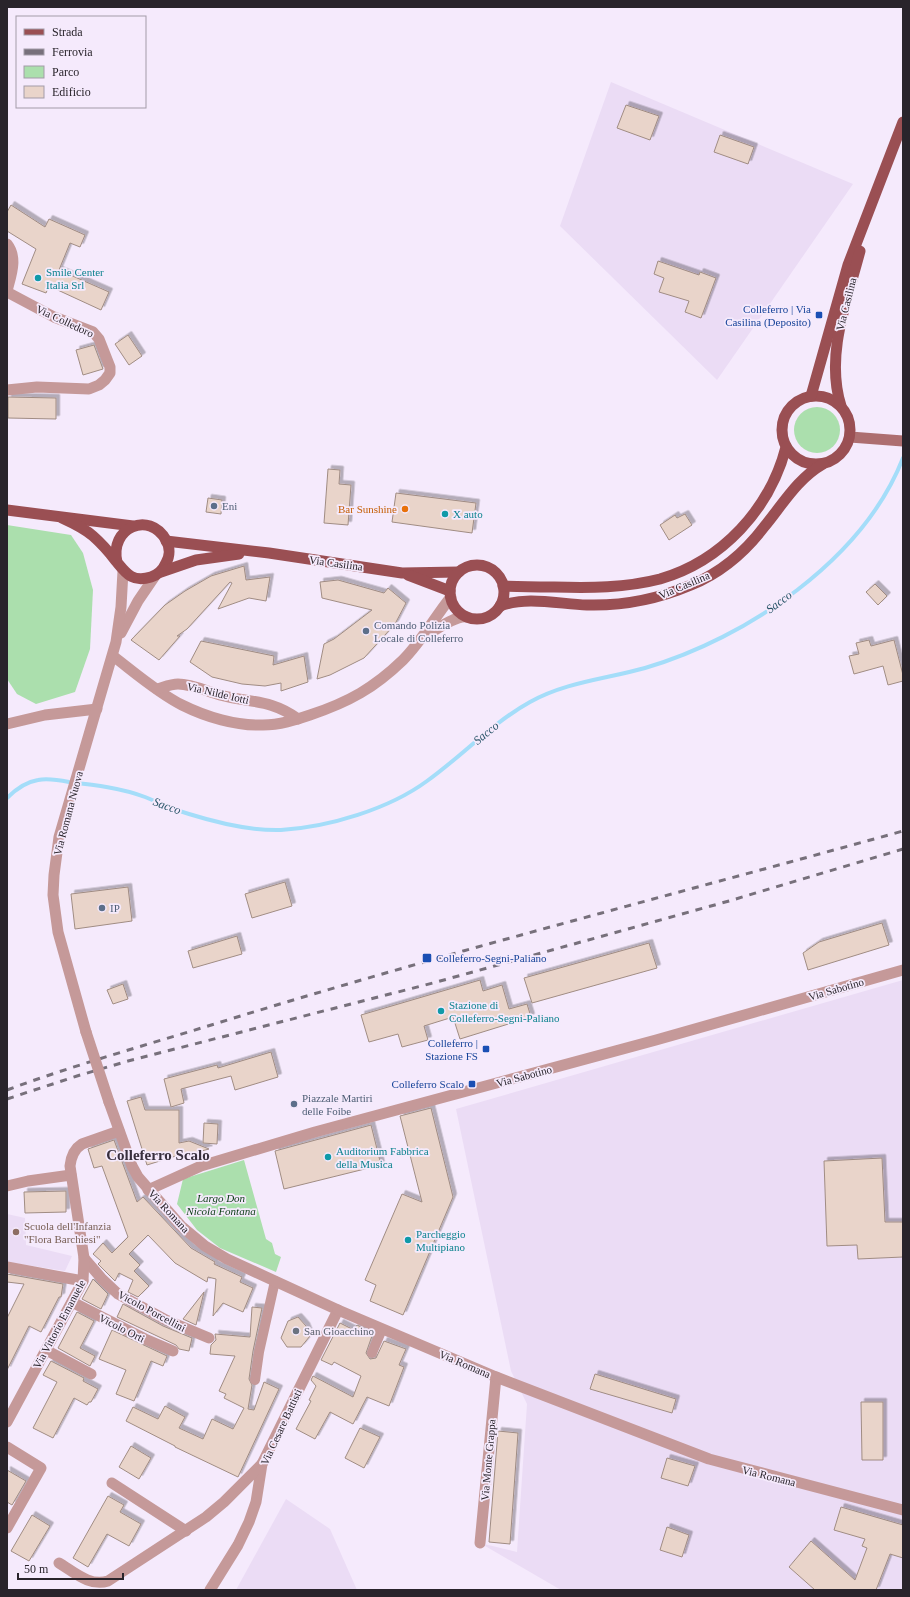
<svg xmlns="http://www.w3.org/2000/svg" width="910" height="1597" font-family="'Times New Roman',serif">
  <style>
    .built { fill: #ebdcf5 }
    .green { fill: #abdfad }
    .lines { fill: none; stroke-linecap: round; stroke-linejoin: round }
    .stream { stroke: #a4ddf9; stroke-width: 4 }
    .building { fill: #e9d4ca; stroke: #a08c83; filter: url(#shadow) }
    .pedestrian { stroke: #c59999; stroke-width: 10 }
    .minor { stroke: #c59999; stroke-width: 11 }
    .tertiary { stroke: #c59999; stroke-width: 11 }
    .secondary { stroke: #ad6e70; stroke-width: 11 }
    .primary { stroke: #9a4f53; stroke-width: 11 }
    .rail { stroke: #77707b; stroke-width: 3; stroke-dasharray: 7 7; stroke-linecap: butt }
    .minor-bridge { stroke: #c59999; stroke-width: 11 }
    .culture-dot { fill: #0f9aa8; stroke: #f5eafc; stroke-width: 1.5 }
    .transit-dot { fill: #1a4fb4; stroke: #f5eafc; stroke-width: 1.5 }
    .service-dot { fill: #5c6f8a; stroke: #f5eafc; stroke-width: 1.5 }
    .food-dot { fill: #e8710a; stroke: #f5eafc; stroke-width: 1.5 }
    .education-dot { fill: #8d6e63; stroke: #f5eafc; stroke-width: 1.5 }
    .worship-dot { fill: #6b7280; stroke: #f5eafc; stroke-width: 1.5 }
    .labels { text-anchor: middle; stroke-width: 3.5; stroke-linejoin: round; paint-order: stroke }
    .culture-label { font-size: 11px; fill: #0d838f; stroke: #f5eafc; text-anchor: start }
    .street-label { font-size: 11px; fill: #29242b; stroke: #f5eafc }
    .transit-label { font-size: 11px; fill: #164399; stroke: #f5eafc; text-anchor: end }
    .service-label { font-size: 11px; fill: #4e5e75; stroke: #f5eafc; text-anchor: start }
    .food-label { font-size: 11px; fill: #c56008; stroke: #f5eafc; text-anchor: end }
    .park-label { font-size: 11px; font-style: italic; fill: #063a10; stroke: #f5eafc }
    .education-label { font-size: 11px; fill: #785e54; stroke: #f5eafc; text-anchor: start }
    .worship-label { font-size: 11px; fill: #5b616d; stroke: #f5eafc; text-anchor: start }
    .water-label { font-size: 12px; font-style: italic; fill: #285468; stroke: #f5eafc }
    .district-label { font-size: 15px; font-weight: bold; fill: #382f3d; stroke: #f5eafc }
  </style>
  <defs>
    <filter id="shadow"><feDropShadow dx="3.5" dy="-3.5" stdDeviation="0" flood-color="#0004"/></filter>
  </defs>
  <rect width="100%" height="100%" fill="#f5eafc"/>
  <g class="built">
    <polygon points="611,82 853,184 717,380 560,226"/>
    <polygon points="903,980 903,1590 561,1590 480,1543 517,1552 527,1404 511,1371 456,1109"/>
    <polygon points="7,1214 25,1218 26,1245 72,1256 65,1271 7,1262"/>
    <polygon points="286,1499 330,1529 357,1590 236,1590"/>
  </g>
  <g class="green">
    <circle cx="817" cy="430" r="23"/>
    <polygon points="7,525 71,535 83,553 93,590 90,649 75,692 36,704 17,694 7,679"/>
    <polygon points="244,1160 266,1239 272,1243 275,1254 281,1257 276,1272 220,1248 197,1230 177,1204 183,1179"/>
  </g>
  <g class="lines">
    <path class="stream" d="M7,798C16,789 25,782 38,780C48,778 59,780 69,782C95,785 121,788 145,797C160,803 174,810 189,814C218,823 250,831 281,830C329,827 389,809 427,781C462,756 492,723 530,702C566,682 606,679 645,668C747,638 863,560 903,458"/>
  </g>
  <g class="building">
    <polygon points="626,105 659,116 650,140 617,128"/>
    <polygon points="720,135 754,147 748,164 714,152"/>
    <polygon points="11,205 45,227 49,219 85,235 80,247 70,243 59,270 109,292 101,310 49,286 46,293 22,284 36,249 7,231 7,212"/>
    <polygon points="658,261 699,275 700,272 716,278 701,318 685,312 689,301 659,292 664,278 654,274"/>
    <polygon points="128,335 142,356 129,365 115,344"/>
    <polygon points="94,345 103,369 83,375 76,350"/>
    <polygon points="8,397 56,398 56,419 8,418"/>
    <polygon points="328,469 340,470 339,484 351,485 348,525 324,523"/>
    <polygon points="396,493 476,503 472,533 392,522"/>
    <polygon points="208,498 222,500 221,514 206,512"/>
    <polygon points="685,514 692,525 669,540 660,525 675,515 677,518"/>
    <polygon points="244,566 246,580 270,577 266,601 249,598 218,609 232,583 230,582 187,629 177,636 180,636 159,660 131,640 165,605 185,591 211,576"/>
    <polygon points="338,580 384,593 388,588 406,603 395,624 364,658 330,675 317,679 324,644 334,639 372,610 322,598 320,582"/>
    <polygon points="875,584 887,596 878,605 866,592"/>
    <polygon points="869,640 871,646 894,640 903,675 903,681 888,685 883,666 854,674 849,656 859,654 856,643"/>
    <polygon points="201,641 274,656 273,665 304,656 308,682 281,691 281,683 265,686 242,684 212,677 190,662"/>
    <polygon points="285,882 292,906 252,918 245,894"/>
    <polygon points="128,887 132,921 75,929 71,894"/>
    <polygon points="882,923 889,945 808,970 803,953 819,942"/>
    <polygon points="237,936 242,954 193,968 188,951"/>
    <polygon points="649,943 657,968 532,1003 524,978"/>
    <polygon points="480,980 483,991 502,985 509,1009 527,1004 531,1017 460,1039 453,1017 424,1026 428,1040 402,1047 398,1034 369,1042 361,1015"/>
    <polygon points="123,984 128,999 113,1004 107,990"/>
    <polygon points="271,1052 278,1077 235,1090 231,1076 181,1089 184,1103 171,1107 164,1079 217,1065 218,1068"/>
    <polygon points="141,1097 145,1110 179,1110 179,1143 189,1141 209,1149 180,1157 179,1155 147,1165 127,1101"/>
    <polygon points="431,1108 453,1197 403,1315 370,1301 376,1285 365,1280 402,1194 422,1202 400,1116"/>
    <polygon points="204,1123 218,1124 217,1144 203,1143"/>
    <polygon points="371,1125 381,1165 284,1189 275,1151"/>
    <polygon points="114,1140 137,1202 143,1197 191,1248 215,1262 214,1264 242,1277 240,1282 253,1288 243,1312 223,1303 213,1316 216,1279 208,1277 207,1282 175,1263 148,1235 129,1254 140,1265 134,1271 149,1286 138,1297 128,1292 133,1280 119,1273 115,1281 98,1264 101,1261 93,1254 103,1243 112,1253 128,1237 102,1166 94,1168 88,1149"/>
    <polygon points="882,1158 885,1222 903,1222 903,1257 858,1259 857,1245 827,1246 824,1161"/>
    <polygon points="66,1191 66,1212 25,1213 24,1192"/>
    <polygon points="7,1274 63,1284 61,1297 59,1297 41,1332 29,1326 7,1370 7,1318 24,1284 7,1282"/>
    <polygon points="93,1279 108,1294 101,1309 82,1299"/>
    <polygon points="204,1292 196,1325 183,1319"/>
    <polygon points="123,1304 163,1326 192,1338 189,1351 179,1349 176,1345 117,1317"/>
    <polygon points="252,1307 262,1308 253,1351 249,1379 252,1385 248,1409 254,1410 264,1382 279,1389 238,1477 175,1447 175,1446 126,1421 133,1407 158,1419 165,1406 185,1417 179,1428 203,1439 212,1419 233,1429 244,1408 224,1398 226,1394 219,1391 235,1356 210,1354 211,1345 216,1340 215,1334 250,1337"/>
    <polygon points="77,1312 94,1321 80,1348 95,1356 90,1366 58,1348"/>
    <polygon points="298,1317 306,1326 310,1336 301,1347 287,1347 281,1338 288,1321"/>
    <polygon points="340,1323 354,1330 357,1325 373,1333 366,1353 370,1359 376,1358 384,1341 406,1349 399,1365 404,1367 389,1406 367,1397 353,1424 330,1412 315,1439 296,1429 311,1401 309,1400 316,1386 311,1380 313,1376 353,1397 361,1376 334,1362 332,1365 321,1360"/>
    <polygon points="112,1330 167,1356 163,1366 151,1361 134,1401 116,1394 126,1370 99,1359"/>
    <polygon points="51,1361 84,1378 83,1381 98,1389 91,1402 89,1402 87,1405 74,1398 53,1438 33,1428 57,1382 43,1375"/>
    <polygon points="595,1374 676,1399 672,1413 590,1389"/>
    <polygon points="861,1402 883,1402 883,1460 862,1460"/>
    <polygon points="360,1428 380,1437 364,1468 345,1458"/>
    <polygon points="498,1431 518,1433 510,1544 489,1542"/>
    <polygon points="131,1446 151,1458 139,1479 119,1467"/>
    <polygon points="667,1458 695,1466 688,1486 661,1478"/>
    <polygon points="7,1470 26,1481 12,1505 7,1502"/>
    <polygon points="108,1496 124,1505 120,1512 141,1524 129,1546 107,1534 88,1567 73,1558"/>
    <polygon points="841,1507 903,1525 903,1558 890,1554 876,1590 815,1590 789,1567 811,1541 855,1580 867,1548 862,1546 865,1539 834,1530"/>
    <polygon points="32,1515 50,1526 29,1561 11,1551"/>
    <polygon points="667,1527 689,1535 682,1557 660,1550"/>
  </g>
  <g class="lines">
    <g class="pedestrian">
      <polyline points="372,1353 382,1329"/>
      <polyline points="255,1380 259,1352 275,1281"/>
    </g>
    <g class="minor">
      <path d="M7,244C18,258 11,275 7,291"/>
      <polyline points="7,292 54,317 93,332 99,339 110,367 110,373 105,380 99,385 89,389 37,387 7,390"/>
      <polyline points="121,633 138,601 155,576"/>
      <path d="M424,637C434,631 456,615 467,617"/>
      <path d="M113,656C134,672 158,693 182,705C206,717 236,726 263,725C280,725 295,720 310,715C349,702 374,688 403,660C422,641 434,618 451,597"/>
      <path d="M157,689C164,687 171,684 178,684C192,684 206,691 220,695C250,703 271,699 298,719"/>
      <polyline points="7,724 45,715 97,709"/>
      <polyline points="86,1032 58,932 53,895 54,875 59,837 116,642 121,607 123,571"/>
      <polyline points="109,1102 132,1166 138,1177 181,1226 205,1246 227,1259 338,1310 262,1464 256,1502 249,1522 238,1545 210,1590"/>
      <polyline points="7,1186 28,1181 71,1175"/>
      <polyline points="148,1190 201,1166 315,1132 656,1040 903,970"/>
      <polyline points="84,1258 102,1279 118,1294 166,1320 209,1338"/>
      <polyline points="7,1267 83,1281"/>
      <polyline points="72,1302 145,1339 173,1351"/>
      <polyline points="46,1350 91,1374"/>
      <path d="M7,1422L83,1281L84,1258L70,1166C71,1157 74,1149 82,1144L119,1131"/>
      <polyline points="7,1447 41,1468 7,1528"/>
      <polyline points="112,1483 186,1531"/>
      <polyline points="480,1543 496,1377"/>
      <path d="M59,1563C74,1572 90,1587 108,1581L206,1517L224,1502L262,1464"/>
    </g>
    <polyline class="tertiary" points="338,1310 496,1377 709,1459 903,1510"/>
    <polyline class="secondary" points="850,437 903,441"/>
    <g class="primary">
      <circle cx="816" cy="430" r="34"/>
      <polyline points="811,396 848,265 903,122"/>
      <path d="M841,406C825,355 847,301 860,251"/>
      <polyline points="7,510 133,526"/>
      <path d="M62,518C73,523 84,528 93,536C101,543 109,552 116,561C126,573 132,583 151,577C157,575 163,570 166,563C170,556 170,547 166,540C149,510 109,528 117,562"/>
      <polyline points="166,541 269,553 402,573 459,572"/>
      <circle cx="477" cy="592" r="27"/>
      <polyline points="161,572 196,560 239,554"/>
      <polyline points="408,575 450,591"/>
      <path d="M503,586C520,587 537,587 554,587C590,588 625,588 660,579C722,561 770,509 786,447"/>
      <path d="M500,606C526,596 559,604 587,605C623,606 658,599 691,585C720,573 745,552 764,527C783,504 797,479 823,464"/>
    </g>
    <g class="rail">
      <path d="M7,1090C77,1064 150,1044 221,1022C447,952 676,894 903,831"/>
      <polyline points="7,1099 77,1076 128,1061 433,983 729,901 903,849"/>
    </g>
    <polyline class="minor-bridge" points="86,1032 109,1102"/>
  </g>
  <g class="culture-dot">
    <circle cx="38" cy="278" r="4"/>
    <circle cx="445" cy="514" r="4"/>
    <circle cx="441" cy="1011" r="4"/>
    <circle cx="328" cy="1157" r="4"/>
    <circle cx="408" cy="1240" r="4"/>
  </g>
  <g class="transit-dot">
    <rect x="815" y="311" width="8" height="8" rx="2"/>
    <rect x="422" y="953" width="10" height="10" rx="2"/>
    <rect x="482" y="1045" width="8" height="8" rx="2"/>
    <rect x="468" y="1080" width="8" height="8" rx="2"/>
  </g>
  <g class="service-dot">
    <circle cx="214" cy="506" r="4"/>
    <circle cx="366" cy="631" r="4"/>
    <circle cx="102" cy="908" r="4"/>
    <circle cx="294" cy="1104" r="4"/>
  </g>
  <circle class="food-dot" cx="405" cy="509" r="4"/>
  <circle class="education-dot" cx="16" cy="1232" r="4"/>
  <circle class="worship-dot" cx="296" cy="1331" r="4"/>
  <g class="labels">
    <g class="culture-label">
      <text x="46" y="276">Smile Center<tspan x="46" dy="13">Italia Srl</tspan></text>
      <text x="453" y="518">X auto</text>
      <text x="449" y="1009">Stazione di<tspan x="449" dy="13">Colleferro-Segni-Paliano</tspan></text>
      <text x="336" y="1155">Auditorium Fabbrica<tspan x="336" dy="13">della Musica</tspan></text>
      <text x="416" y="1238">Parcheggio<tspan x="416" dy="13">Multipiano</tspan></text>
    </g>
    <g class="street-label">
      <text transform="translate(846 304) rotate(-76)" y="4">Via Casilina</text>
      <text transform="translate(65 321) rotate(25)" y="4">Via Colledoro</text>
      <text transform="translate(336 563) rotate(8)" y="4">Via Casilina</text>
      <text transform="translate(684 585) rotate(-23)" y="4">Via Casilina</text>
      <text transform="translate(218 693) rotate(13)" y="4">Via Nilde Iotti</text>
      <text transform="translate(68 813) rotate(-75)" y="4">Via Romana Nuova</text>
      <text transform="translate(836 989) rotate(-16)" y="4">Via Sabotino</text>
      <text transform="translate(524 1076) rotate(-15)" y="4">Via Sabotino</text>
      <text transform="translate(169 1211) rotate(47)" y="4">Via Romana</text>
      <text transform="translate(152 1311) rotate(28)" y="4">Vicolo Porcellini</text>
      <text transform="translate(59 1324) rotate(-62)" y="4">Via Vittorio Emanuele</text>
      <text transform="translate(122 1328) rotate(27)" y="4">Vicolo Orti</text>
      <text transform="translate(465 1364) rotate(23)" y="4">Via Romana</text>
      <text transform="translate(281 1427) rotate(-65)" y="4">Via Cesare Battisti</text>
      <text transform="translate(488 1460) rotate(-85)" y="4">Via Monte Grappa</text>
      <text transform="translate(769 1476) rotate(14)" y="4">Via Romana</text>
    </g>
    <g class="transit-label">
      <text x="811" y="313">Colleferro | Via<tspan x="811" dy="13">Casilina (Deposito)</tspan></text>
      <text x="436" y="962" text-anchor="start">Colleferro-Segni-Paliano</text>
      <text x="478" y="1047">Colleferro |<tspan x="478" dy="13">Stazione FS</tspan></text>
      <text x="464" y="1088">Colleferro Scalo</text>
    </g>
    <g class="service-label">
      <text x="222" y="510">Eni</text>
      <text x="374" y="629">Comando Polizia<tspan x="374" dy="13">Locale di Colleferro</tspan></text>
      <text x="110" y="912">IP</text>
      <text x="302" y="1102">Piazzale Martiri<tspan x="302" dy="13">delle Foibe</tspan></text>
    </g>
    <g class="food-label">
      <text x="397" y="513">Bar Sunshine</text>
    </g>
    <g class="park-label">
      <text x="221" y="1202">Largo Don<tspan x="221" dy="13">Nicola Fontana</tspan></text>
    </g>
    <g class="education-label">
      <text x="24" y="1230">Scuola dell'Infanzia<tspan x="24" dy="13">"Flora Barchiesi"</tspan></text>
    </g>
    <g class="worship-label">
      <text x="304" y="1335">San Gioacchino</text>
    </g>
    <g class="water-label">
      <text transform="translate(779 602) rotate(-36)" y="4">Sacco</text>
      <text transform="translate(486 733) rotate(-39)" y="4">Sacco</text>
      <text transform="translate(167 806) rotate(20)" y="4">Sacco</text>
    </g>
    <g class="district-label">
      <text x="158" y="1160">Colleferro Scalo</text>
    </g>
  </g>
  <rect width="910" height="1597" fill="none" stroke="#29242b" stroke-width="16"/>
  <rect x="16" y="16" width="130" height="92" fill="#f5eafc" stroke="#a39ba8"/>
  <rect x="24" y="29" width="20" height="6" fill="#9a4f53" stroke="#a39ba8"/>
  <text x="52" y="36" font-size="12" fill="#29242b">Strada</text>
  <rect x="24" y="49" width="20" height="6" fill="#77707b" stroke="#a39ba8"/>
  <text x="52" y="56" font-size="12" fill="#29242b">Ferrovia</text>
  <rect x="24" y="66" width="20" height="12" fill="#abdfad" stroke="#a39ba8"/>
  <text x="52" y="76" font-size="12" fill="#29242b">Parco</text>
  <rect x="24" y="86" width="20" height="12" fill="#e9d4ca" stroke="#a39ba8"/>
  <text x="52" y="96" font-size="12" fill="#29242b">Edificio</text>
  <path d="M18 1573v6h105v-6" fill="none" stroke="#29242b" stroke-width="2"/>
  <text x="24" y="1573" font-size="12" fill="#29242b" stroke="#f5eafc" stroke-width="3" paint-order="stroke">50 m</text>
</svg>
